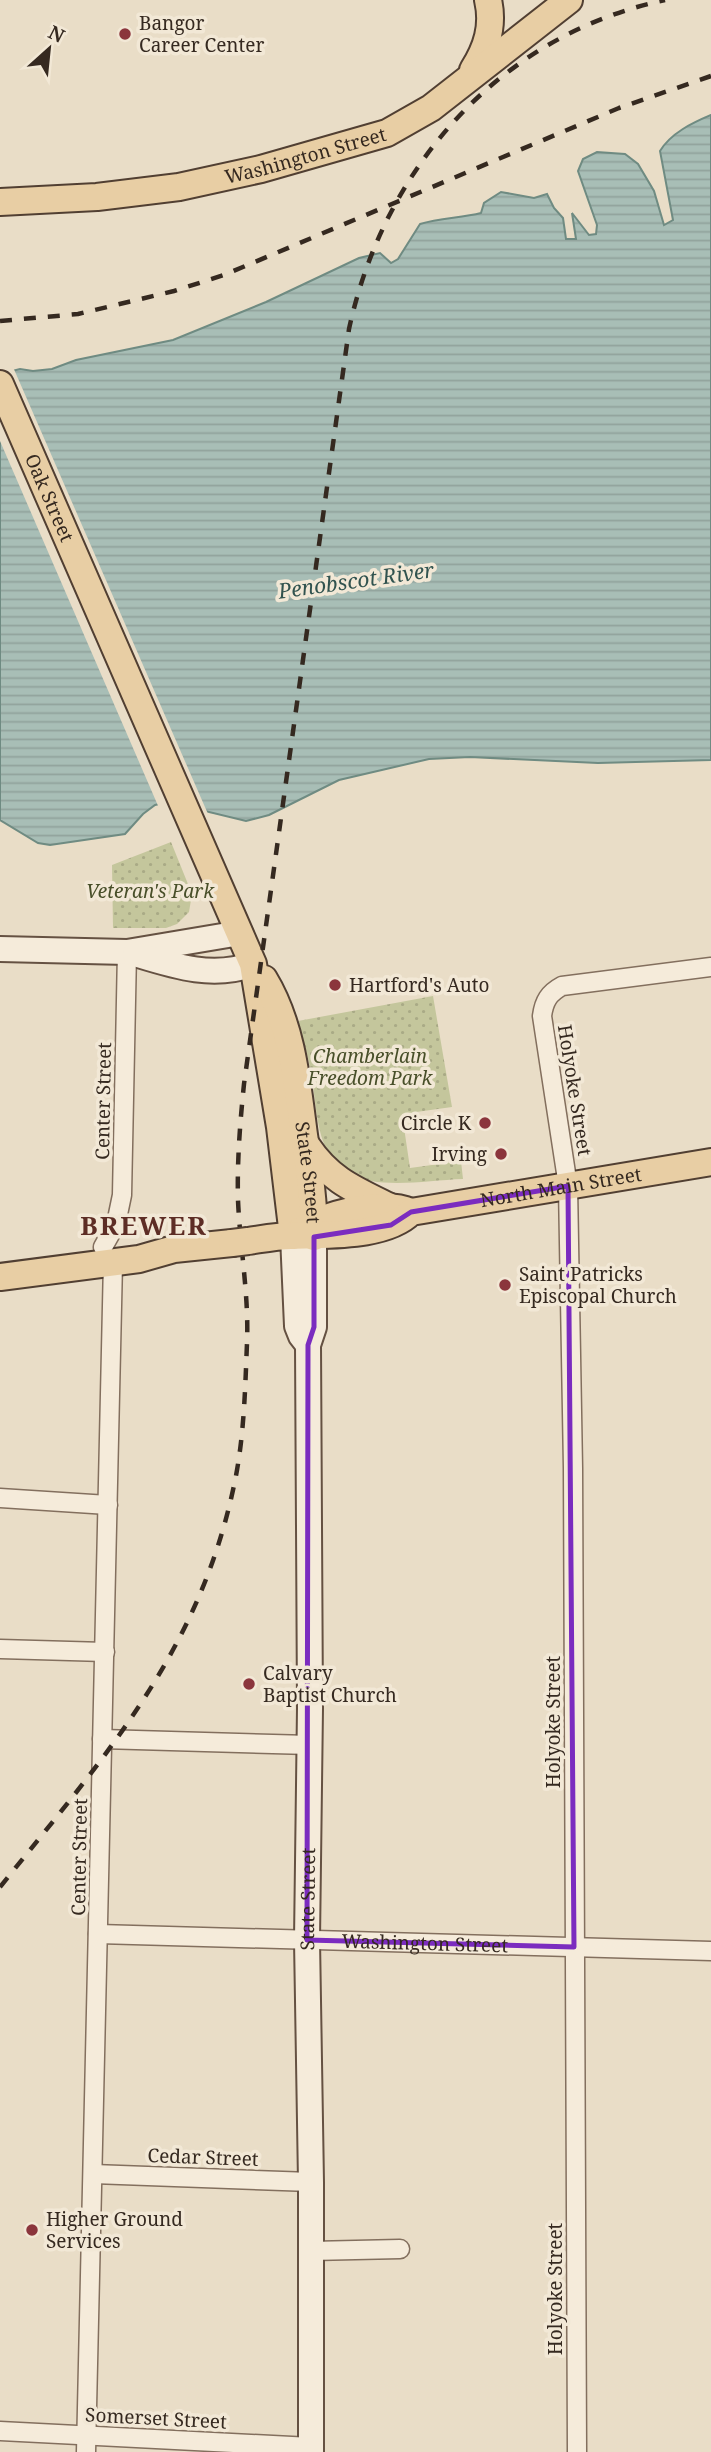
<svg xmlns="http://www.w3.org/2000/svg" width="711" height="2452" font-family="'Noto Serif',serif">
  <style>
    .park { fill: url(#park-dots) }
    .water { fill: url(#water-rules); stroke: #6f8b82; stroke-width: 2 }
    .pier { fill: #e9ddc7 }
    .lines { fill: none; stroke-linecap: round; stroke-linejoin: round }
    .street-casing { stroke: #836f5e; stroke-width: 21 }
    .secondary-casing { stroke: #655142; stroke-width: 28 }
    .primary-casing { stroke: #513f32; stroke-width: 30 }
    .street { stroke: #f5ebda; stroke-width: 18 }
    .secondary { stroke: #f5ebda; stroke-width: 24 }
    .primary { stroke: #e8cea4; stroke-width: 26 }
    .rail { stroke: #352920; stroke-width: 4.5; stroke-dasharray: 12 12; stroke-linecap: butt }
    .primary-bridge-casing { stroke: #513f32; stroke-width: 30; stroke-linecap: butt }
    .primary-bridge { stroke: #e8cea4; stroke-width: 26 }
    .marked { fill: none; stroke: #7b2cbf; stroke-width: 5; stroke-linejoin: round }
    .poi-dot { fill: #8b353c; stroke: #f2e8d6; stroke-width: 2.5 }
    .labels { text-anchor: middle; stroke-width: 7; stroke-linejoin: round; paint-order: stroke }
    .poi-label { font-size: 19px; fill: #352920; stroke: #f2e8d6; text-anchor: start }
    .street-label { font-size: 19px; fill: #352920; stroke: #f2e8d6 }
    .park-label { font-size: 19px; font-style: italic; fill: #484f29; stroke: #f2e8d6 }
    .water-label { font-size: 21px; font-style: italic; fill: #31534f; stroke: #f2e8d6 }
    .district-label { font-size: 26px; font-weight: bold; letter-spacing: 2px; fill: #5d2d25; stroke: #f2e8d6 }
  </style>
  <defs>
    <pattern id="park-dots" width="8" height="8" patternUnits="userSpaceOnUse" patternTransform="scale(1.75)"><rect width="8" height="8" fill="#c4c69c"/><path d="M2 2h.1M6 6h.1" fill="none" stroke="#a9aa86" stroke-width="1.8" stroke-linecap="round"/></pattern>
    <pattern id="water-rules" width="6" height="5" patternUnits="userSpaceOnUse" patternTransform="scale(1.75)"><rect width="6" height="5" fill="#a8beb6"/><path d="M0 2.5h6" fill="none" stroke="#91a39c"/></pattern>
  </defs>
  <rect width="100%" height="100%" fill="#e9ddc7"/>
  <g class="park">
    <polygon points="171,842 192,894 189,912 177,924 166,928 113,928 112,865"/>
    <path d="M433,996L452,1107L402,1114L410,1168L461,1161L463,1179C434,1180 400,1186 371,1181C314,1171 319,1117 311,1073C308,1056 303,1038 298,1021Z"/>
  </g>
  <path class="water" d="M711,115V760L598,763L470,757L429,759L339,780L269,815L246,821L168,802L155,805L143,814L125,834L50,845L38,843L0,820V374L20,369L33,371L52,369L76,360L173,340L266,302L359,258L380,253L391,263L398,259L420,224C440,218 461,218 481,213L484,203L501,192L534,198L547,194L554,208L563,218L566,239H576L572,213L589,235L596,234L597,225L578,171L583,159L597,152L625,154L638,164L654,191L664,225L673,220L660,151C671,133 692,123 711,115Z"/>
  <polygon class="pier" points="13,367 208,814 169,805 159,808 0,441 0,370"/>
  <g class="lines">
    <g class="street-casing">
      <g id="street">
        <polyline points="103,1247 116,1224 122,1195 127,952"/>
        <polyline points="0,1498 108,1505"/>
        <polyline points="0,1649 105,1652"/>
        <polyline points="102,1739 310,1745"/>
        <path id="s1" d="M98,1934L711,1951"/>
        <polyline points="93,2174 311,2182"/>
        <polyline points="311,2251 400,2249"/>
        <polyline points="0,2431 311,2447"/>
        <polyline points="86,2452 113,1262"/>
        <path d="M577,2452L573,1468L568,1186L542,1016C544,1001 549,993 562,986L711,967"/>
      </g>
    </g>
    <g class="secondary-casing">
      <g id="secondary">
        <polyline points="0,949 127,952 240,933"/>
        <path d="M135,954C174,966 213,979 253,964"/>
        <polyline points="293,1236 297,1326 301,1336 308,1345"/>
        <path id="s2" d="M311,2452V2182L307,1940L310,1708L308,1345L314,1327V1237"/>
      </g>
    </g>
    <g class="primary-casing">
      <g id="primary">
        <path d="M473,70C487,48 494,26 488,0"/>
        <path id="s3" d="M0,202L97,197L179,187L261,169L387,133L431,108L569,0"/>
        <path id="s4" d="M0,384L253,964L280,1127L293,1236"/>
        <path id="s5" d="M264,979C292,1025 297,1082 304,1135C309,1169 314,1202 314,1237"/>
        <path d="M307,1146C329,1179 353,1189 388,1206"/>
        <path d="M300,1231C326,1214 382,1199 411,1212"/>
        <path id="s6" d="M248,1241C262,1239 277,1236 291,1236C325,1234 385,1238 411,1212L711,1162"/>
        <polyline points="0,1277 139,1259 174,1249 232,1243"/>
      </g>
    </g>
    <use href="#street" class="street"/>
    <use href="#secondary" class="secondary"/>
    <use href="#primary" class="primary"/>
    <g class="rail">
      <polyline points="0,321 78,314 174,291 224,275 619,108 711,76"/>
      <path d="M0,1887C102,1760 197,1655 233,1490C244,1442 245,1392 247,1343C249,1295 240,1248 238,1200C237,1161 240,1123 244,1084L349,329C384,167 500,35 665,0"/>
    </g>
    <g class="primary-bridge-casing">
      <polyline id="primary-bridge" points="232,1243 248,1241"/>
    </g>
    <use href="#primary-bridge" class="primary-bridge"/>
  </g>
  <path class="marked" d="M568,1186L574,1947L307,1940L308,1345L314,1327V1237L391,1225L411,1212Z"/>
  <g class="poi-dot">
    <circle cx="125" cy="34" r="7"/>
    <circle cx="335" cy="985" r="7"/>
    <circle cx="485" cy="1123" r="7"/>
    <circle cx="501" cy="1154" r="7"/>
    <circle cx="505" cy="1285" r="7"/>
    <circle cx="249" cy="1684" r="7"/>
    <circle cx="32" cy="2230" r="7"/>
  </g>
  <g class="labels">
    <g class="poi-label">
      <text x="139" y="30">Bangor<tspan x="139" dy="22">Career Center</tspan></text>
      <text x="349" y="992">Hartford's Auto</text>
      <text x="471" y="1130" text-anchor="end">Circle K</text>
      <text x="487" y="1161" text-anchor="end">Irving</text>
      <text x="519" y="1281">Saint Patricks<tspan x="519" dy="22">Episcopal Church</tspan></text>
      <text x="263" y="1680">Calvary<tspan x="263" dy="22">Baptist Church</tspan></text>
      <text x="46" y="2226">Higher Ground<tspan x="46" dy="22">Services</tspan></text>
    </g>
    <g class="street-label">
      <text dy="7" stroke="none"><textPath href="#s3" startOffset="310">Washington Street</textPath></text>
      <text dy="7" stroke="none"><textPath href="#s4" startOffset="124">Oak Street</textPath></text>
      <text transform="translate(575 1090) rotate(81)" y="7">Holyoke Street</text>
      <text transform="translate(103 1101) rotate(-89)" y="7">Center Street</text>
      <text dy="7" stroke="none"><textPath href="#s5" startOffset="200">State Street</textPath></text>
      <text dy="7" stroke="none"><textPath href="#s6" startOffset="320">North Main Street</textPath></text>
      <text transform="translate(553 1722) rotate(-90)" y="7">Holyoke Street</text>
      <text transform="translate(79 1857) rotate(-89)" y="7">Center Street</text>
      <text dy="7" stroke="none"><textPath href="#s2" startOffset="553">State Street</textPath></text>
      <text dy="7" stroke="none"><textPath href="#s1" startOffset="327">Washington Street</textPath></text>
      <text transform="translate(203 2157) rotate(2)" y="7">Cedar Street</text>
      <text transform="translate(555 2289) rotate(-90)" y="7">Holyoke Street</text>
      <text transform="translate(156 2418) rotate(3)" y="7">Somerset Street</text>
    </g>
    <g class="park-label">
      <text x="150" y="898">Veteran's Park</text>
      <text x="370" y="1063">Chamberlain<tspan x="370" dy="22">Freedom Park</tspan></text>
    </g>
    <g class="water-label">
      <text transform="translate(356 581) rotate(-8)" y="7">Penobscot River</text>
    </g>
    <g class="district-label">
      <text x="144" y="1235">BREWER</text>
    </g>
  </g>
  <g transform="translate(49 49) rotate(27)" stroke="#f2e8d6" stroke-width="5" paint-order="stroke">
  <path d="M0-5L12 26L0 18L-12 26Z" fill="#352920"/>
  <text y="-10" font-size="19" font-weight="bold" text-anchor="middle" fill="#352920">N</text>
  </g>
</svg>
